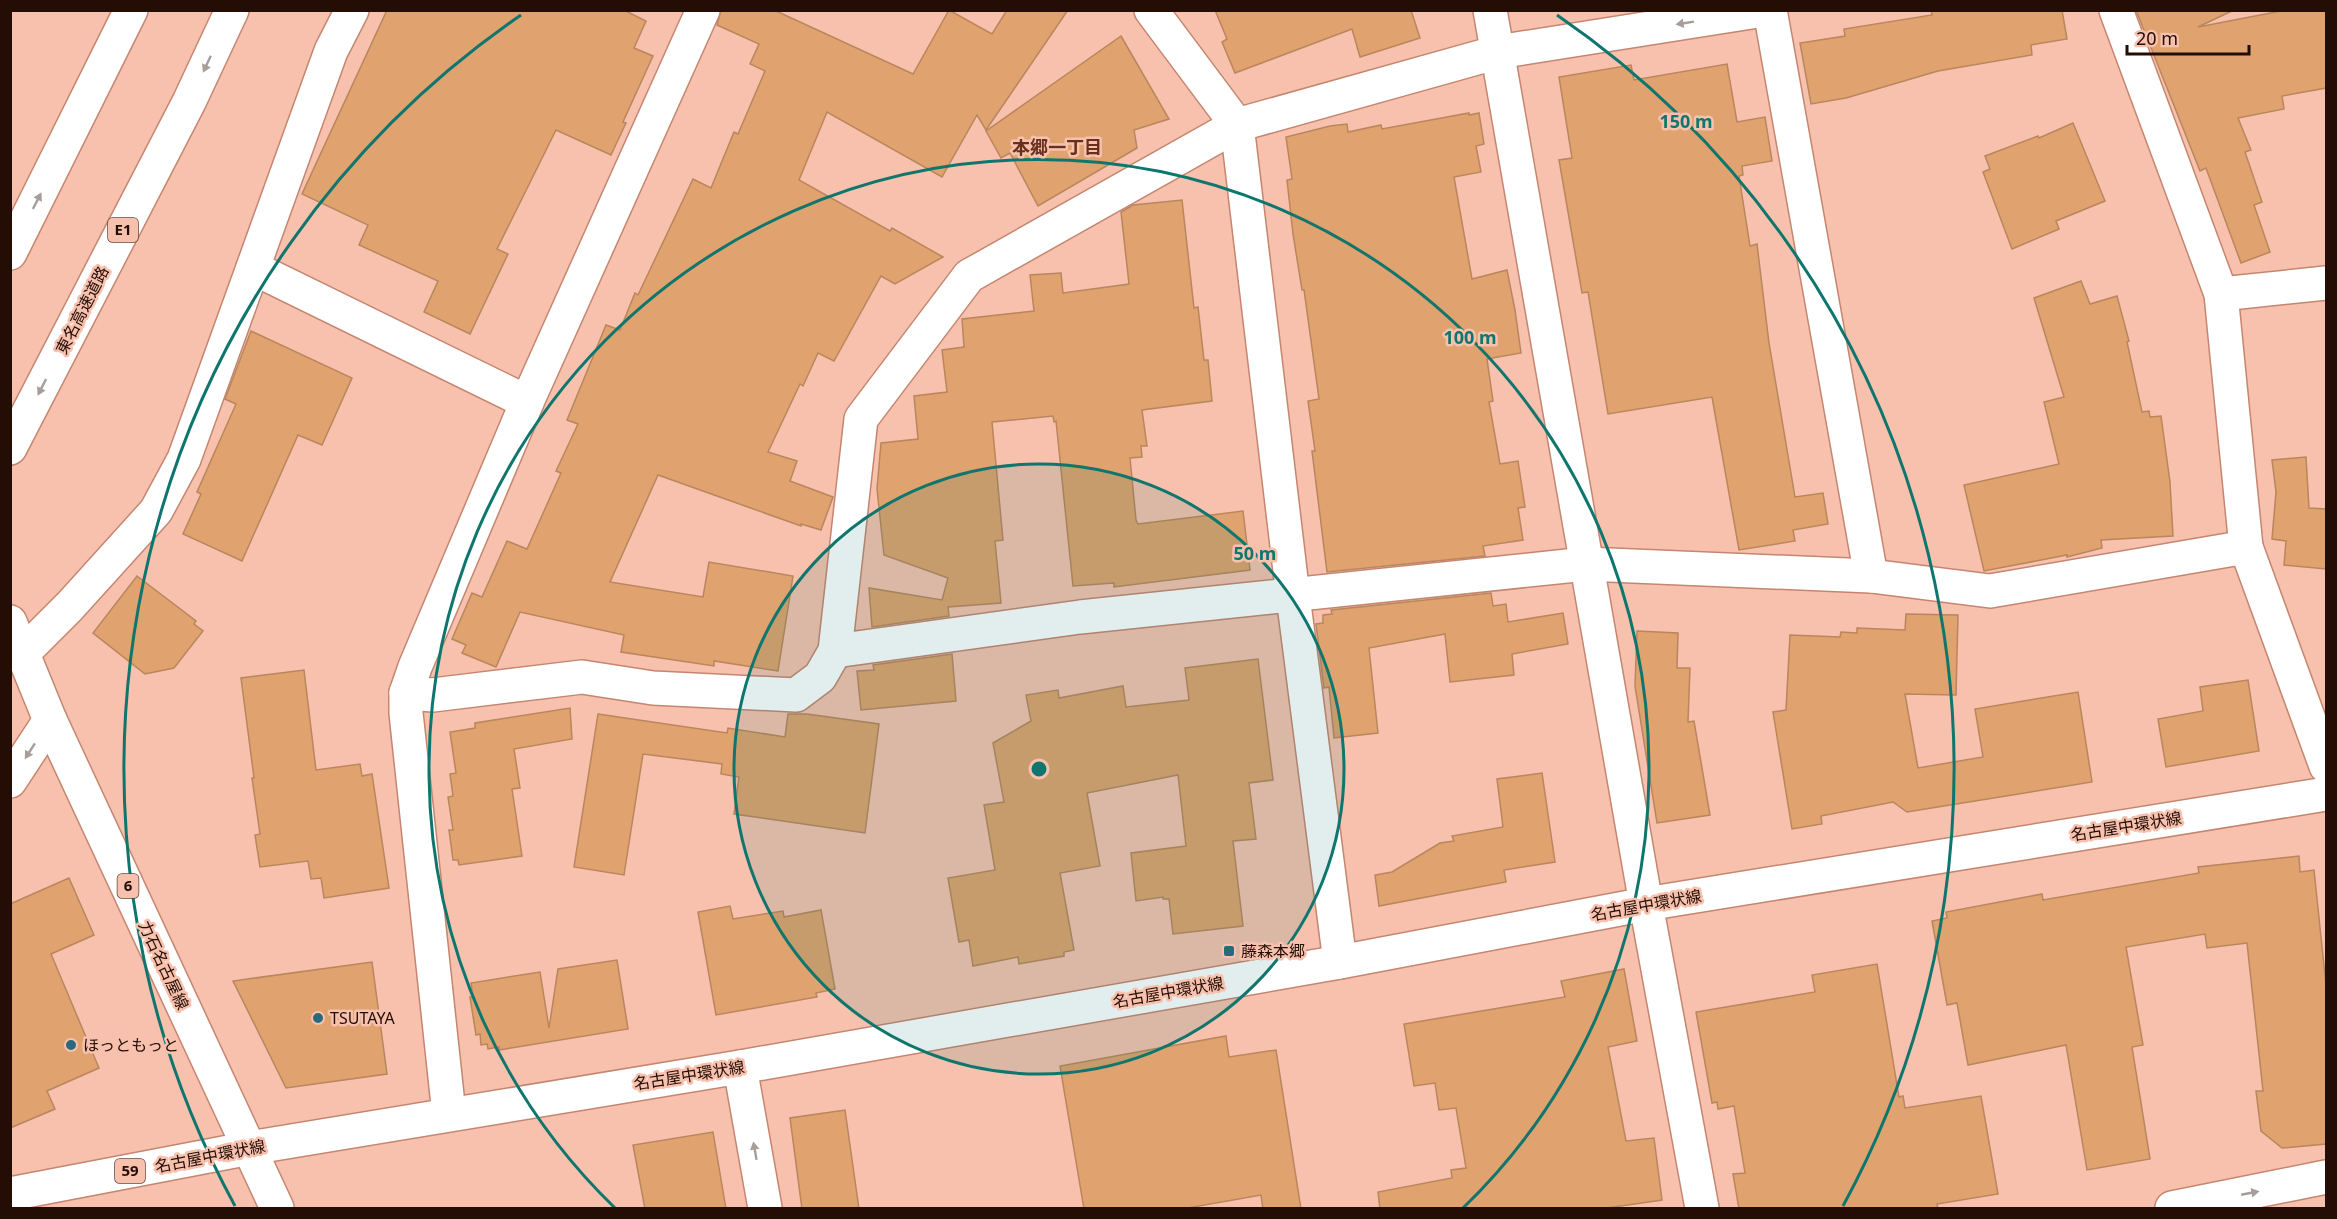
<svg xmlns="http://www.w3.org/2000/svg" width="2337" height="1219" font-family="'Noto Sans','Noto Sans JP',sans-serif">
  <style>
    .building { fill: #e0a26e; stroke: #b9865d; stroke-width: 1.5 }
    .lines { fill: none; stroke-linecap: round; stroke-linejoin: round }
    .street-casing { stroke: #c58670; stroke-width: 36 }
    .primary-casing { stroke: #c58670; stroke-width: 36 }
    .highway-casing { stroke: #c58670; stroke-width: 36 }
    .street { stroke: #fff; stroke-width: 33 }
    .primary { stroke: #fff; stroke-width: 33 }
    .highway { stroke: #fff; stroke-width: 33 }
    .oneway { fill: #a79e9b }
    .ring { fill: none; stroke: #0f766e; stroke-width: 3 }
    .poi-dot { fill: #286a7c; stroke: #f7c1ae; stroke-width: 2 }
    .labels { text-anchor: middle; stroke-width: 5; stroke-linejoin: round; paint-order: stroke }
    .shield { fill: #f7c1ae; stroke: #634338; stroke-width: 1.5 }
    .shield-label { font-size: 15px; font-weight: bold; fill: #230d05 }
    .street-label { font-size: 16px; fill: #230d05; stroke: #f7c1ae }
    .poi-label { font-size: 16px; fill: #230d05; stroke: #f7c1ae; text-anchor: start }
    .neighbourhood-label { font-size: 18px; font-weight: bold; fill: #66301c; stroke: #f7c1ae }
    .centre { fill: #0f766e; stroke: #f7c1ae; stroke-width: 3 }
    .ring-label { font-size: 18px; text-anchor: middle; font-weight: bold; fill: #0f766e; stroke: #f7c1ae; stroke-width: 5; stroke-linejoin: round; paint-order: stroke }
  </style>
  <rect width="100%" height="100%" fill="#f7c1ae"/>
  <g class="building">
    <polygon points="387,10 624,10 646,21 634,48 653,56 623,122 626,123 611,155 556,130 497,249 508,254 470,334 424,312 438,281 359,245 368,225 302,194"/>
    <polygon points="721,10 774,10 913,74 949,10 992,34 1007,10 1068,10 986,130 977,115 942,177 827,112 799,180 890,231 892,228 943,257 895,284 881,276 834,361 818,353 803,386 800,384 768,452 797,461 790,481 833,497 821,530 801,524 801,526 658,475 610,582 703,597 709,562 793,576 778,671 714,661 714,666 621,652 624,635 520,612 496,667 462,653 466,645 452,639 472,593 482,597 507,541 527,549 561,473 556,471 578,424 567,420 606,325 620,330 635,293 638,295 693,179 711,188 734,132 738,134 765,71 750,64 759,44 717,25"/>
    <polygon points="1215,10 1411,10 1420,38 1360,57 1352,29 1235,73 1222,42 1227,39"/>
    <polygon points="1931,10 2062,10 2067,39 2031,45 2032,55 1938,71 1846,98 1811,104 1800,43 1845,36 1844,29 1932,15"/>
    <polygon points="2136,10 2234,10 2198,27 2286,10 2326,10 2326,88 2282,96 2284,109 2238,118 2251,150 2245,152 2262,202 2254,205 2270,252 2241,263 2206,168 2200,171"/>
    <polygon points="1121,36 1169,119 1134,130 1137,148 1038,206 1010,153 1001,158 986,131"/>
    <polygon points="1727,64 1737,122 1765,117 1772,161 1742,166 1743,175 1739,176 1750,246 1757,244 1769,343 1795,497 1823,493 1828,524 1793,530 1795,541 1739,550 1712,397 1608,414 1588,292 1582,293 1559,160 1572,158 1559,77 1631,65 1634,80"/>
    <polygon points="1469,113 1469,115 1479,113 1484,144 1476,146 1481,172 1454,177 1472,279 1507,270 1515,310 1521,353 1487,359 1493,401 1489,402 1500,464 1518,461 1525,507 1518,508 1523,540 1483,546 1485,556 1327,572 1312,451 1315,451 1308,401 1319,399 1304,290 1302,290 1293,234 1287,180 1292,179 1286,137 1330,126 1347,124 1348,132 1381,125 1382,129"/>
    <polygon points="2073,123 2105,201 2056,221 2059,229 2012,249 1983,172 1990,169 1985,156 2038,136 2039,138"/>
    <polygon points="1182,200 1194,308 1198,307 1204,360 1208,360 1212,401 1142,410 1147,446 1141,446 1142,457 1130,458 1136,520 1138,524 1243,511 1250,570 1114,587 1114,583 1073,586 1056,421 1054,422 1053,416 992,422 1003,540 995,541 1001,603 948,607 949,616 872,627 869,588 942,600 948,578 884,555 877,489 881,443 918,439 914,396 947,392 942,350 964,347 962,319 1034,311 1030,275 1061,273 1063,293 1129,284 1121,212 1133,205"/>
    <polygon points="2081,281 2090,304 2117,296 2129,341 2127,342 2142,412 2149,411 2150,417 2161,416 2170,482 2173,536 2101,540 2102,548 2067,557 2067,555 1984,571 1964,485 2059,464 2044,402 2064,397 2034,298"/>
    <polygon points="251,331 352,378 322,445 298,435 242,561 183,534 201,494 197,492 236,404 225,399"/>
    <polygon points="2306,457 2309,508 2326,509 2326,569 2284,565 2286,541 2272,539 2276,492 2272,460"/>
    <polygon points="137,576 196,621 194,624 203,631 174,668 145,674 93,633"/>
    <polygon points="1491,593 1493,606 1506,604 1508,622 1563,613 1568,644 1512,654 1514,675 1450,682 1445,634 1369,648 1378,733 1334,738 1329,687 1324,688 1316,624 1323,623 1323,615 1332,614 1331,610"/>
    <polygon points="1906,614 1958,615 1956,695 1905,694 1918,768 1983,757 1975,709 2078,692 2092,782 1907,812 1893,802 1821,816 1822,824 1792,829 1773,712 1786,710 1790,635 1840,637 1841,632 1857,633 1857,628 1905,630"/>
    <polygon points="1637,631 1678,633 1677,668 1690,668 1688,722 1694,721 1710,815 1657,823 1635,686"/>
    <polygon points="952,654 956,701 861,710 857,671 874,670 873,665"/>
    <polygon points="1258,659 1273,780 1249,783 1256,839 1233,841 1243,926 1173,934 1169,899 1163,899 1163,897 1136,901 1131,853 1186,846 1178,775 1087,793 1100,866 1060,873 1074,950 1064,952 1064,956 1019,964 1018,957 973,966 969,940 959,942 948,878 995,870 984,805 1004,802 993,743 1031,721 1026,695 1058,690 1059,698 1123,686 1126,707 1189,700 1185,668"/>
    <polygon points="304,670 316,770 360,764 362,776 372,774 389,888 324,898 321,878 311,879 308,861 260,867 255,835 260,834 252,778 254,778 241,678"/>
    <polygon points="2248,680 2259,751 2166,767 2158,719 2203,711 2200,687"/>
    <polygon points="570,708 572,739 514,749 520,788 512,789 522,856 459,865 458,860 453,860 449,830 453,830 448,797 453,796 450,774 456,773 450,732 475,728 475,723"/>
    <polygon points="598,714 727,733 728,728 785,737 788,714 807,714 879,724 865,833 734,814 739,777 721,774 722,764 643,754 624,875 574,867"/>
    <polygon points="1542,773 1555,862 1504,870 1506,882 1379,906 1375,875 1392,872 1440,843 1454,841 1452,836 1503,827 1497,779"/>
    <polygon points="2299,856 2300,872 2314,870 2326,985 2326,1144 2282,1148 2261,1131 2256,1091 2263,1091 2247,943 2207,948 2205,934 2126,947 2143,1045 2132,1047 2150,1159 2087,1170 2066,1045 1968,1065 1957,1003 1947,1005 1932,921 1947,918 1946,912 2042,894 2043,900 2199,873 2198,867"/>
    <polygon points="69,878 94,935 51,954 99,1068 47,1091 55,1109 10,1128 10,904"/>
    <polygon points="730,906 733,919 783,911 784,917 821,910 835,989 816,993 817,997 716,1015 698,912"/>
    <polygon points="617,960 628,1029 499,1050 499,1047 488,1049 487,1044 481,1045 480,1034 476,1035 470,997 473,997 471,983 540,972 549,1028 558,969"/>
    <polygon points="372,962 387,1074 286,1088 233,981"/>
    <polygon points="1877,964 1899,1097 1903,1096 1905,1108 1981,1096 1998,1194 1937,1204 1938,1209 1739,1209 1733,1174 1745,1173 1734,1106 1718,1109 1717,1102 1712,1103 1696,1012 1815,992 1812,975"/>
    <polygon points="1624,969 1637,1041 1608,1047 1626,1141 1654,1138 1662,1200 1600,1209 1380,1209 1378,1192 1452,1178 1451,1170 1466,1168 1456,1108 1439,1110 1435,1083 1414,1086 1404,1024 1565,997 1561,981"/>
    <polygon points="1226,1036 1229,1057 1276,1050 1301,1209 1263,1209 1261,1195 1182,1209 1084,1209 1060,1066"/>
    <polygon points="845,1110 859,1209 802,1209 790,1118"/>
    <polygon points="713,1132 726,1209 645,1209 633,1145"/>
  </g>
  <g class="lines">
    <g class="street-casing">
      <g id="street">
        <polyline points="1151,10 1237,125 1293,596 1340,962"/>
        <polyline points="1490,10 1646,904 1702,1208"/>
        <polyline points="1770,10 1871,576"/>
        <polyline points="2116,10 2221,294 2246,547 2326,766"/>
        <polyline points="253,268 527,402"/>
        <polyline points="2221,294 2326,283"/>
        <polyline points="835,651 1080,617 1586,564 1871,576 1990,591 2246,547"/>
        <polyline points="23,653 70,606 156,511 184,459 331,51 352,10"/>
        <polyline points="406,693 433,695 582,677 653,688 796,695 820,677 835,651 861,419 969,276 1237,125 1498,52 1764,10"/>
        <polyline points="10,781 50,720"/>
        <polyline points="740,1067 765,1208"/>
        <polyline points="449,1114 406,713 406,693 415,667 527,402 703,10"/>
        <polyline points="2172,1208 2326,1177"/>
      </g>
    </g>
    <g class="primary-casing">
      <g id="primary">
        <polyline points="10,622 50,720 277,1208"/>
        <polyline points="10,1194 250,1148 740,1067 1340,962 1646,904 2326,794"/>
      </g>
    </g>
    <g class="highway-casing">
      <g id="highway">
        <polyline points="10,253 131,10"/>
        <polyline points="10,448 189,102 232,10"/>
      </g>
    </g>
    <use href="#street" class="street"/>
    <use href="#primary" class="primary"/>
    <use href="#highway" class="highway"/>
  </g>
  <defs><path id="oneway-solid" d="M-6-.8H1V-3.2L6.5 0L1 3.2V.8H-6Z" transform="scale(1.5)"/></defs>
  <g class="oneway">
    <use href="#oneway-solid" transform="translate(1685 23) rotate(171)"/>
    <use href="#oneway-solid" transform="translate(207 64) rotate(115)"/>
    <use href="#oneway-solid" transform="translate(37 201) rotate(-63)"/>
    <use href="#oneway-solid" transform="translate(42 387) rotate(117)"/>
    <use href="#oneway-solid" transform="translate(30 751) rotate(123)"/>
    <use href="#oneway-solid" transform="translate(755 1151) rotate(-100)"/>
    <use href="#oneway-solid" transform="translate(2250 1193) rotate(-11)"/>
  </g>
  <circle cx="1039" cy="769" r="305" fill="#0f766e" fill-opacity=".12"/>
  <g class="ring">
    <circle cx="1039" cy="769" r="305"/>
    <path d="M615 1208A610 610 0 1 1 1463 1208"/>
    <path d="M235 1206A915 915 0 0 1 521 15M1557 15A915 915 0 0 1 1843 1206"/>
  </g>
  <g class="poi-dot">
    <rect x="1223" y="945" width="12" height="12" rx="3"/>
    <circle cx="318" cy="1018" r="6"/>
    <circle cx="71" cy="1045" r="6"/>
  </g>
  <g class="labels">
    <g class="shield">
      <rect x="108" y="218" width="30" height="24" rx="4.5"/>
      <rect x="117.5" y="874" width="21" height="24" rx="4.5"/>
      <rect x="115" y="1159" width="30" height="24" rx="4.5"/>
    </g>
    <g class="shield-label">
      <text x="123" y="235">E1</text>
      <text x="128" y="891">6</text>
      <text x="130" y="1176">59</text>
    </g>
    <g class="street-label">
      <text transform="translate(82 310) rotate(-63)" y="6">東名高速道路</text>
      <text transform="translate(2126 826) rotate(-9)" y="6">名古屋中環状線</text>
      <text transform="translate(1646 905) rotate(-10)" y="6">名古屋中環状線</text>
      <text transform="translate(164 965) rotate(65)" y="6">力石名古屋線</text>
      <text transform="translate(1168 992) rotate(-10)" y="6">名古屋中環状線</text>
      <text transform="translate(689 1075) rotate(-9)" y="6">名古屋中環状線</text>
      <text transform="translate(210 1156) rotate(-11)" y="6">名古屋中環状線</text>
    </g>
    <g class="poi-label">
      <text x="1241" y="957">藤森本郷</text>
      <text x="330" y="1024">TSUTAYA</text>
      <text x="83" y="1051">ほっともっと</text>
    </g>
    <g class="neighbourhood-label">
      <text x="1057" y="154">本郷一丁目</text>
    </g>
  </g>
  <circle cx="1039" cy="769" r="9" class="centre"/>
  <g class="ring-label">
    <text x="1686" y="128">150 m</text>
    <text x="1470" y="344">100 m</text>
    <text x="1255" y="560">50 m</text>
  </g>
  <rect width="2337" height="1219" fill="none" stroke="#230d05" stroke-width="24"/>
  <path d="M2127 45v9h122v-9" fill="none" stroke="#230d05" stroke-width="3"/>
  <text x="2136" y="45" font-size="18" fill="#230d05" stroke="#f7c1ae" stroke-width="4.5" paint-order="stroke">20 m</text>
</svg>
